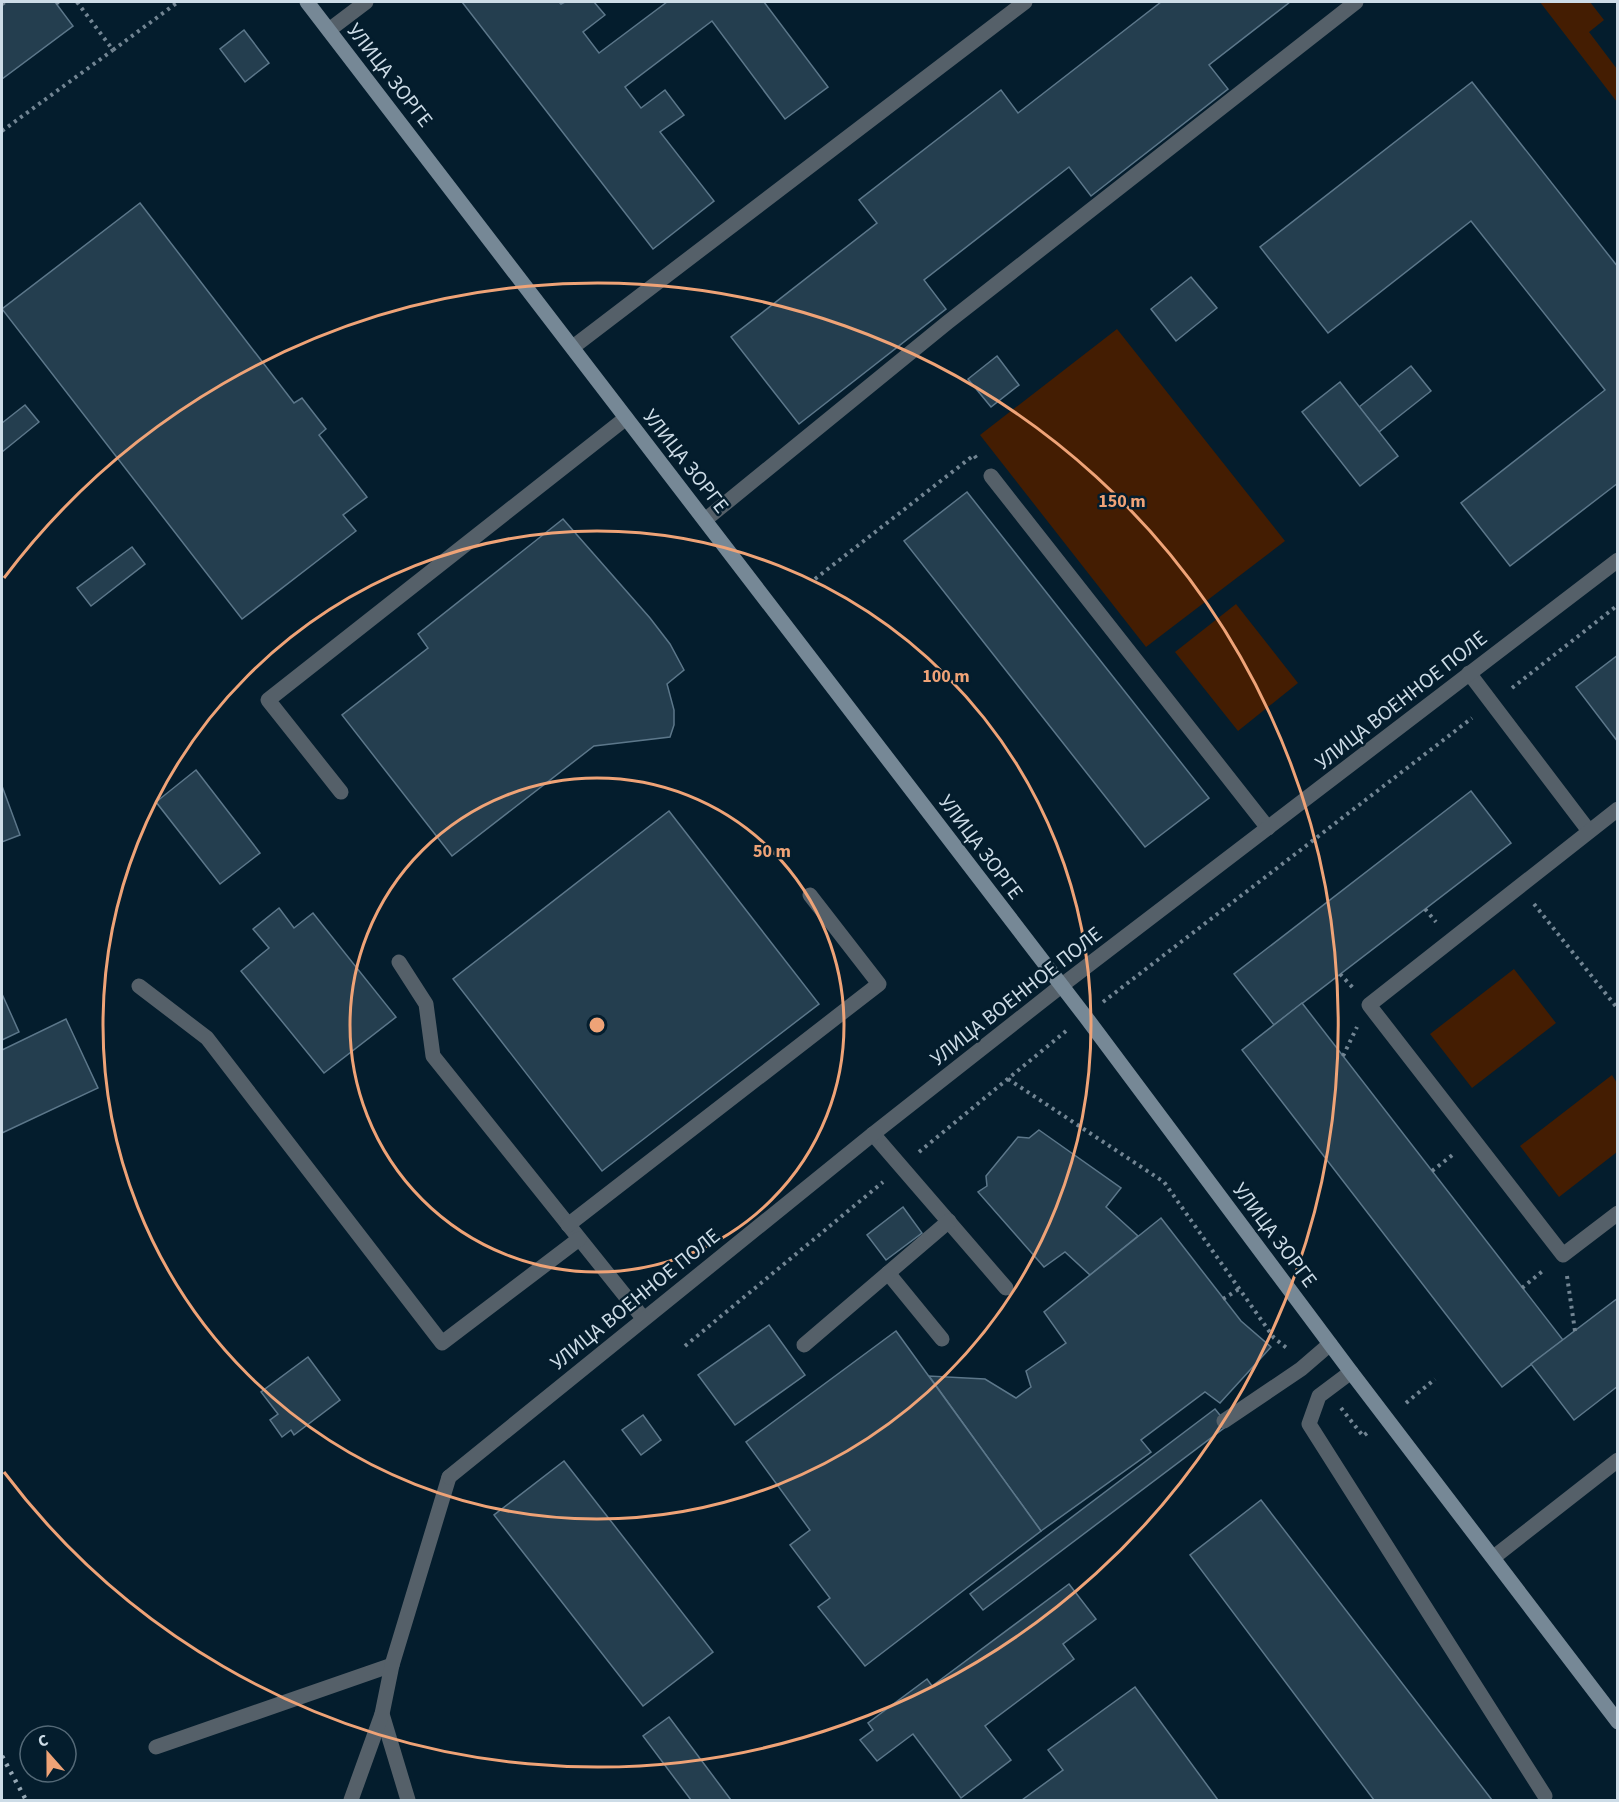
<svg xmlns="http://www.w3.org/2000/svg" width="1619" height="1802" font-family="'Source Sans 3',sans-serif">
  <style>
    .green { fill: #441d02 }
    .building { fill: #243e4f; stroke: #5c778a; stroke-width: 1.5 }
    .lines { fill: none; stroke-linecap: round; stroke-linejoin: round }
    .path { stroke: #728593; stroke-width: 4; stroke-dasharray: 3 4.5; stroke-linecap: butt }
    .lane { stroke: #556069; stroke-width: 15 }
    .street { stroke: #556069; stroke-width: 15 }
    .secondary { stroke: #768896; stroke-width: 15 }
    .rail { stroke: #94a6b3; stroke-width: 4.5; stroke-dasharray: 3 6; stroke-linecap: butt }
    .ring { fill: none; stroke: #efa377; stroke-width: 3 }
    .labels { text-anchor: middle; stroke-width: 5; stroke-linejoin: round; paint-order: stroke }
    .street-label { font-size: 21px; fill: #cddce7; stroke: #041d2d }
    .centre { fill: #efa377; stroke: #041d2d; stroke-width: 3 }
    .ring-label { font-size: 18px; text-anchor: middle; font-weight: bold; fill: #efa377; stroke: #041d2d; stroke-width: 5; stroke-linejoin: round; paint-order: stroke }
  </style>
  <rect width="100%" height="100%" fill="#041d2d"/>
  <g class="green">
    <polygon points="1540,2 1590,2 1604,20 1589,32 1617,69 1617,102"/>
    <polygon points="1117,329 1285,541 1146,647 980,435"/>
    <polygon points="1236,604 1298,683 1238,731 1175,652"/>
    <polygon points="1514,969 1556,1023 1472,1088 1430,1034"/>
    <polygon points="1612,1075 1617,1083 1617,1152 1559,1197 1520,1146"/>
  </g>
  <g class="building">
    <polygon points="2,2 55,2 73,26 2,79"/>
    <polygon points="462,2 559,2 561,4 565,2 594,2 605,15 583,32 599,53 667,2 764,2 828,87 785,119 712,21 625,87 641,108 665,90 684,115 660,132 714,201 653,249"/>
    <polygon points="1161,2 1290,2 1209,65 1228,89 1091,196 1069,167 924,280 946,309 799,424 731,337 877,223 859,200 1001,90 1018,113"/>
    <polygon points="244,30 269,63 245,82 220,49"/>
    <polygon points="1472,82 1618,267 1618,483 1510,566 1461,503 1605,390 1471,221 1328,333 1260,247"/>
    <polygon points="140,203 294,403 302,398 326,429 319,435 367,497 343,515 356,531 242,619 2,309"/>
    <polygon points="1191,277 1217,308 1176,341 1151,309"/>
    <polygon points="997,356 1019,385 991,407 968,379"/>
    <polygon points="1411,366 1431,391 1379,432 1359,407"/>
    <polygon points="1340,382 1398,456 1360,486 1302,412"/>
    <polygon points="25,405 39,422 2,452 2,423"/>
    <polygon points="967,492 1209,798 1145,847 904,541"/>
    <polygon points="563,519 650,618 670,644 684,670 667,684 674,710 674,725 670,737 594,746 452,856 342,715 428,648 418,634"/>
    <polygon points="132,547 145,564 91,606 77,588"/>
    <polygon points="1618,655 1618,742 1576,687"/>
    <polygon points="196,770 260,853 220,884 156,802"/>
    <polygon points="2,786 20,835 2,842"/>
    <polygon points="1471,791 1511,843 1274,1025 1234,974"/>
    <polygon points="669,811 819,1004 602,1171 453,979"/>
    <polygon points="279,908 294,928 313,913 396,1017 324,1073 241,971 269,948 253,929"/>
    <polygon points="2,994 19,1032 2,1040"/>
    <polygon points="1302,1003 1563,1340 1502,1387 1242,1050"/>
    <polygon points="66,1019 98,1088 2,1133 2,1050"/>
    <polygon points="1039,1130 1121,1188 1106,1207 1138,1236 1090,1275 1065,1252 1044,1267 978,1192 987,1186 986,1176 1018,1137 1029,1138"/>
    <polygon points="903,1207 922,1233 886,1260 867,1235"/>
    <polygon points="1161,1218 1241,1321 1271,1347 1220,1403 1205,1392 1141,1440 1151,1452 1041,1531 929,1376 985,1379 1016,1398 1031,1387 1026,1371 1066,1343 1044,1312"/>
    <polygon points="1618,1298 1618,1386 1574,1420 1531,1364"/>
    <polygon points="769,1325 805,1375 735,1425 698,1375"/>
    <polygon points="896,1331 1041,1531 865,1666 818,1607 830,1598 790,1545 810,1530 746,1442"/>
    <polygon points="308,1357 340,1400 294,1435 291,1430 282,1437 270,1420 278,1414 261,1392"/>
    <polygon points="1215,1409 1228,1425 983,1610 970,1594"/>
    <polygon points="643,1415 661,1440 641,1455 622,1430"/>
    <polygon points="564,1461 713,1652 643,1706 494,1515"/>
    <polygon points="1261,1500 1492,1800 1374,1800 1190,1555"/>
    <polygon points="1069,1584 1096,1619 1063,1644 1074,1659 985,1726 1011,1760 961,1798 913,1734 877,1761 860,1740 873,1730 868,1723 927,1679 932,1686"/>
    <polygon points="1135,1687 1218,1800 1022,1800 1063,1770 1048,1750"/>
    <polygon points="669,1717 731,1800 691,1800 643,1736"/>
  </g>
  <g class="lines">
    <g class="path">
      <polyline points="77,2 113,50 178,2"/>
      <polyline points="56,3 59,2"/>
      <polyline points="2,4 5,2"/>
      <polyline points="2,131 113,50"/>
      <polyline points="815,579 974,455 977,459"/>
      <polyline points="1512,688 1618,605"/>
      <polyline points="1534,904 1618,1009"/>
      <polyline points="1425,909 1436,922"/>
      <polyline points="1340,974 1354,989"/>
      <polyline points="1103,1002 1472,718"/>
      <polyline points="1343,1056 1357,1027"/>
      <polyline points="1008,1079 1164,1182 1274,1338 1288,1349"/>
      <polyline points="919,1152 1066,1031"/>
      <polyline points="1432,1171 1455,1153"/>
      <polyline points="1567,1276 1575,1331"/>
      <polyline points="1522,1288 1545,1269"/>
      <polyline points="1223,1299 1239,1289"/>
      <polyline points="685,1346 883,1182"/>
      <polyline points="1406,1403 1435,1379"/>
      <polyline points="1341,1408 1363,1436 1367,1433"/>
    </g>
    <g class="lane">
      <polyline points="329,30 366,2"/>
      <polyline points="573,347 1025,2"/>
      <polyline points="991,476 1268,828"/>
      <polyline points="705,520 948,322 1356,2"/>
      <polyline points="1469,673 1589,831"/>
      <polyline points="341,792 268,700 626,418"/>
      <polyline points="1618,809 1369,1005 1563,1255 1618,1213"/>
      <polyline points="399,962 426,1004 433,1056 643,1318"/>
      <polyline points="139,986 207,1038 442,1343 579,1239"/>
      <polyline points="873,1134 1006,1288"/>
      <polyline points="568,1225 879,984 810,895"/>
      <polyline points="888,1273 942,1339"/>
      <polyline points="804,1345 949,1221"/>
      <polyline points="1351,1372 1319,1396 1309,1424 1545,1796"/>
      <polyline points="1224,1421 1301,1369 1330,1344"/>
      <polyline points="1494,1557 1618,1460"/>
      <polyline points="382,1714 408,1800"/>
      <polyline points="156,1747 392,1665"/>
      <polyline points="351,1800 382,1714 392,1665 449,1477"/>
    </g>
    <polyline class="street" points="449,1477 873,1134 1061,986 1618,560"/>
    <polyline class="secondary" points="307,2 1085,1016 1351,1372 1618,1722"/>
    <polyline class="rail" points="2,1756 26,1800"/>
  </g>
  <g class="ring">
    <circle cx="597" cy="1025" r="247"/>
    <circle cx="597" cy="1025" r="494"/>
    <path d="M4 578A742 742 0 1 1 4 1472"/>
  </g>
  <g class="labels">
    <g class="street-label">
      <text transform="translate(390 75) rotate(52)" y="7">УЛИЦА ЗОРГЕ</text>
      <text transform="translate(686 461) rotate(52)" y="7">УЛИЦА ЗОРГЕ</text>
      <text transform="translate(1401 700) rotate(-38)" y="7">УЛИЦА ВОЕННОЕ ПОЛЕ</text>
      <text transform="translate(981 847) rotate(53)" y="7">УЛИЦА ЗОРГЕ</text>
      <text transform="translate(1016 996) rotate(-38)" y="7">УЛИЦА ВОЕННОЕ ПОЛЕ</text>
      <text transform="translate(1275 1235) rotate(53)" y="7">УЛИЦА ЗОРГЕ</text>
      <text transform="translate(635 1299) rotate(-39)" y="7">УЛИЦА ВОЕННОЕ ПОЛЕ</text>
    </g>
  </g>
  <circle cx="597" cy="1025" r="9" class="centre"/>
  <g class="ring-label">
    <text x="1122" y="507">150 m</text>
    <text x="946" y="682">100 m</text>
    <text x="772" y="857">50 m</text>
  </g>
  <rect width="1619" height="1802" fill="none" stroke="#cddce7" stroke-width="6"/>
  <g transform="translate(48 1754) rotate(339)"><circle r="28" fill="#041d2d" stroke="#546977" stroke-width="1.5"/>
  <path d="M0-4.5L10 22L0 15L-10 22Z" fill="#efa377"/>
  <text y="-9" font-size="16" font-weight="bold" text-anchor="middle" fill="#cddce7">С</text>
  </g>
</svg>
